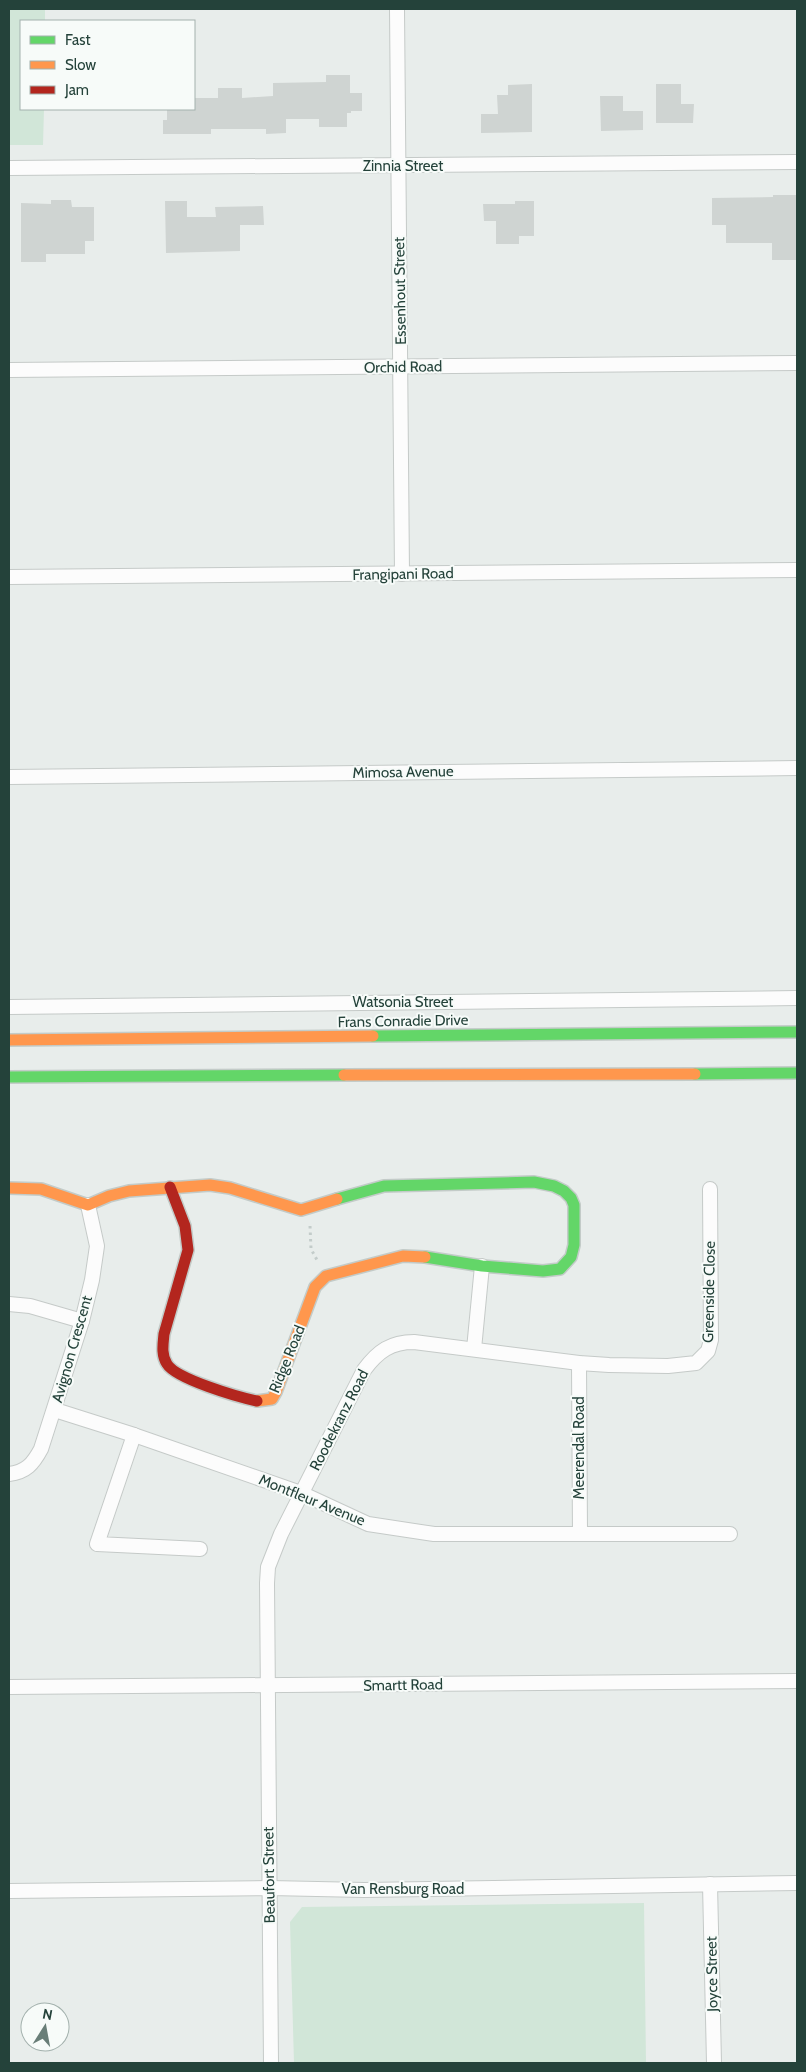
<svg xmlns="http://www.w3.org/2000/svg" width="806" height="2072" font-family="Cabin,sans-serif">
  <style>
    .green { fill: #d1e6d8 }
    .building { fill: #cfd4d2 }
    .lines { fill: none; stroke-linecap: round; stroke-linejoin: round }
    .street-casing { stroke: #c5cac8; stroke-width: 16 }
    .fast-casing { stroke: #c3cbc8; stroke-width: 14 }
    .slow-casing { stroke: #c3cbc8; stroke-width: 14 }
    .jam-casing { stroke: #c3cbc8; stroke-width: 14 }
    .path { stroke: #c3ccca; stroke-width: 3; stroke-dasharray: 2.5 4; stroke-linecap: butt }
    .street { stroke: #fcfcfc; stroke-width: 14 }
    .fast { stroke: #63d668; stroke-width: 11 }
    .slow { stroke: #ff974d; stroke-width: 11 }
    .jam { stroke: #b3261e; stroke-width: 11 }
    .labels { text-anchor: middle; stroke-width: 4; stroke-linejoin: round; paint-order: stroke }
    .street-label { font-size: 15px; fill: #24423a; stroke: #f7fbf9 }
  </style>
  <rect width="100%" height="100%" fill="#e8edeb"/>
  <g class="green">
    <polygon points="9,9 45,9 45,21 21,21 21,109 44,109 43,145 9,145"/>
    <polygon points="644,1903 646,2063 294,2063 290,1922 302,1907"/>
  </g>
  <g class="building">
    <polygon points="326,75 350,75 350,93 362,93 362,111 351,111 351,113 347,113 347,127 319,127 319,119 286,119 286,133 266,134 266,129 211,129 211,134 163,134 163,120 167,120 167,109 194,109 194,98 218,98 218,88 242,88 242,98 273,96 273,83 326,82"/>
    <polygon points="532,84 532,132 481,133 481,114 498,114 497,95 508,95 508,85"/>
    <polygon points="656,84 681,84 681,104 694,104 693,123 656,123"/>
    <polygon points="600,96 623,96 623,111 643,111 643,130 601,131"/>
    <polygon points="773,195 797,195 797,260 772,260 772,243 726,243 726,225 712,225 712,198 773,197"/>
    <polygon points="51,200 71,200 72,207 94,207 94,241 85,241 85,254 46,254 46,262 21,262 21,203 51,204"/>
    <polygon points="165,201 187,201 187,217 216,217 215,207 263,206 264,225 240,225 240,251 166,253"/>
    <polygon points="515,201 534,201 534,236 519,236 519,244 496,244 496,221 484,221 483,204 515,204"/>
  </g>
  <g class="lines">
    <g class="street-casing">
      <g id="street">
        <polyline points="397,9 402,574"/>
        <polyline points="9,168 797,162"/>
        <polyline points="9,370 797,363"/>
        <polyline points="9,577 797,570"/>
        <polyline points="9,777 797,768"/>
        <polyline points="9,1007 797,998"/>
        <polyline points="9,1304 30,1306 82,1321"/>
        <polyline points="474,1349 482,1266"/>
        <polyline points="579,1363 580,1534"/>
        <polyline points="55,1410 134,1435 301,1493 368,1524 434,1534 730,1534"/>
        <polyline points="134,1435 97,1544 200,1549"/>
        <path d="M9,1474C26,1472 33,1464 41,1449L82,1321L92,1280L97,1246L88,1205"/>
        <polyline points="9,1687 797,1681"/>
        <polyline points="710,1884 714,2063"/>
        <polyline points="9,1891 270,1888 364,1890 797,1883"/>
        <path d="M271,2063L267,1583L268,1567L281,1534L364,1370C378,1351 391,1342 414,1342L579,1363L609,1365L668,1366L696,1363L708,1351L711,1340L710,1189"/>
      </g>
    </g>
    <g class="fast-casing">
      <g id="fast">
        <polyline points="373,1036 797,1032"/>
        <polyline points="695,1074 797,1073"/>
        <polyline points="9,1077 344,1075"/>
        <polyline points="337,1199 384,1186 534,1182 554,1186 564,1191 571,1198 574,1205 574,1245 571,1257 560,1269 543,1271 482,1266 425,1257"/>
      </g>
    </g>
    <g class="slow-casing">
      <g id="slow">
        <polyline points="9,1040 373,1036"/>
        <polyline points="344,1075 695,1074"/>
        <polyline points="9,1188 41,1189 88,1205 109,1196 129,1191 210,1185 230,1188 301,1210 337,1199"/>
        <polyline points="257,1401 272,1399 276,1392 315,1287 326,1276 403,1256 425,1257"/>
      </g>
    </g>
    <g class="jam-casing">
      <path id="jam" d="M170,1187L185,1226L188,1250L164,1334C163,1344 161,1355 167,1364C176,1379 238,1397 257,1401"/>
    </g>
    <polyline class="path" points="310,1226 311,1249 317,1260"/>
    <use href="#street" class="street"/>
    <use href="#fast" class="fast"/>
    <use href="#slow" class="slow"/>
    <use href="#jam" class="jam"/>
  </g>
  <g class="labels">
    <g class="street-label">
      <text x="403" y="171">Zinnia Street</text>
      <text transform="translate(400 291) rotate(-91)" y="5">Essenhout Street</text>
      <text transform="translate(403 367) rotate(-1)" y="5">Orchid Road</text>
      <text transform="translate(403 574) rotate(-1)" y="5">Frangipani Road</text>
      <text transform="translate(403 772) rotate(-1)" y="5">Mimosa Avenue</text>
      <text x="403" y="1007">Watsonia Street</text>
      <text transform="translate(403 1021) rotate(-1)" y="5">Frans Conradie Drive</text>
      <text transform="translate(709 1292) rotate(-89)" y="5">Greenside Close</text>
      <text transform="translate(72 1349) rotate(-74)" y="5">Avignon Crescent</text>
      <text transform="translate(287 1359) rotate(-68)" y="5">Ridge Road</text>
      <text transform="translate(339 1420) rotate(-63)" y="5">Roodekranz Road</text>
      <text transform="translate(579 1448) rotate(-90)" y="5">Meerendal Road</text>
      <text transform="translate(312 1500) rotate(22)" y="5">Montfleur Avenue</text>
      <text transform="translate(403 1685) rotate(-1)" y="5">Smartt Road</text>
      <text transform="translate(269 1875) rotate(-91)" y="5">Beaufort Street</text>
      <text x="403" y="1894">Van Rensburg Road</text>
      <text transform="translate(712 1974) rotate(-91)" y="5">Joyce Street</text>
    </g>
  </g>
  <rect width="806" height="2072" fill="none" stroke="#24423a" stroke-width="20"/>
  <rect x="20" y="20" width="175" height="90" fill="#f7fbf9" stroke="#a3b1ad"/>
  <rect x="30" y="36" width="25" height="8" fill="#63d668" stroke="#a3b1ad"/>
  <text x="65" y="45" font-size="15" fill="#24423a">Fast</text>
  <rect x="30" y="61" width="25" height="8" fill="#ff974d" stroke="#a3b1ad"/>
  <text x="65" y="70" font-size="15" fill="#24423a">Slow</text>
  <rect x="30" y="86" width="25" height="8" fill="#b3261e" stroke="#a3b1ad"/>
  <text x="65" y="95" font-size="15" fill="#24423a">Jam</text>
  <g transform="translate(45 2027) rotate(11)"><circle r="24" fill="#f7fbf9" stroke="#a3b1ad"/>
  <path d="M0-4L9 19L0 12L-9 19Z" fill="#697e78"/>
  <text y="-8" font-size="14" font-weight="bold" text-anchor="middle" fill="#24423a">N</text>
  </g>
</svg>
